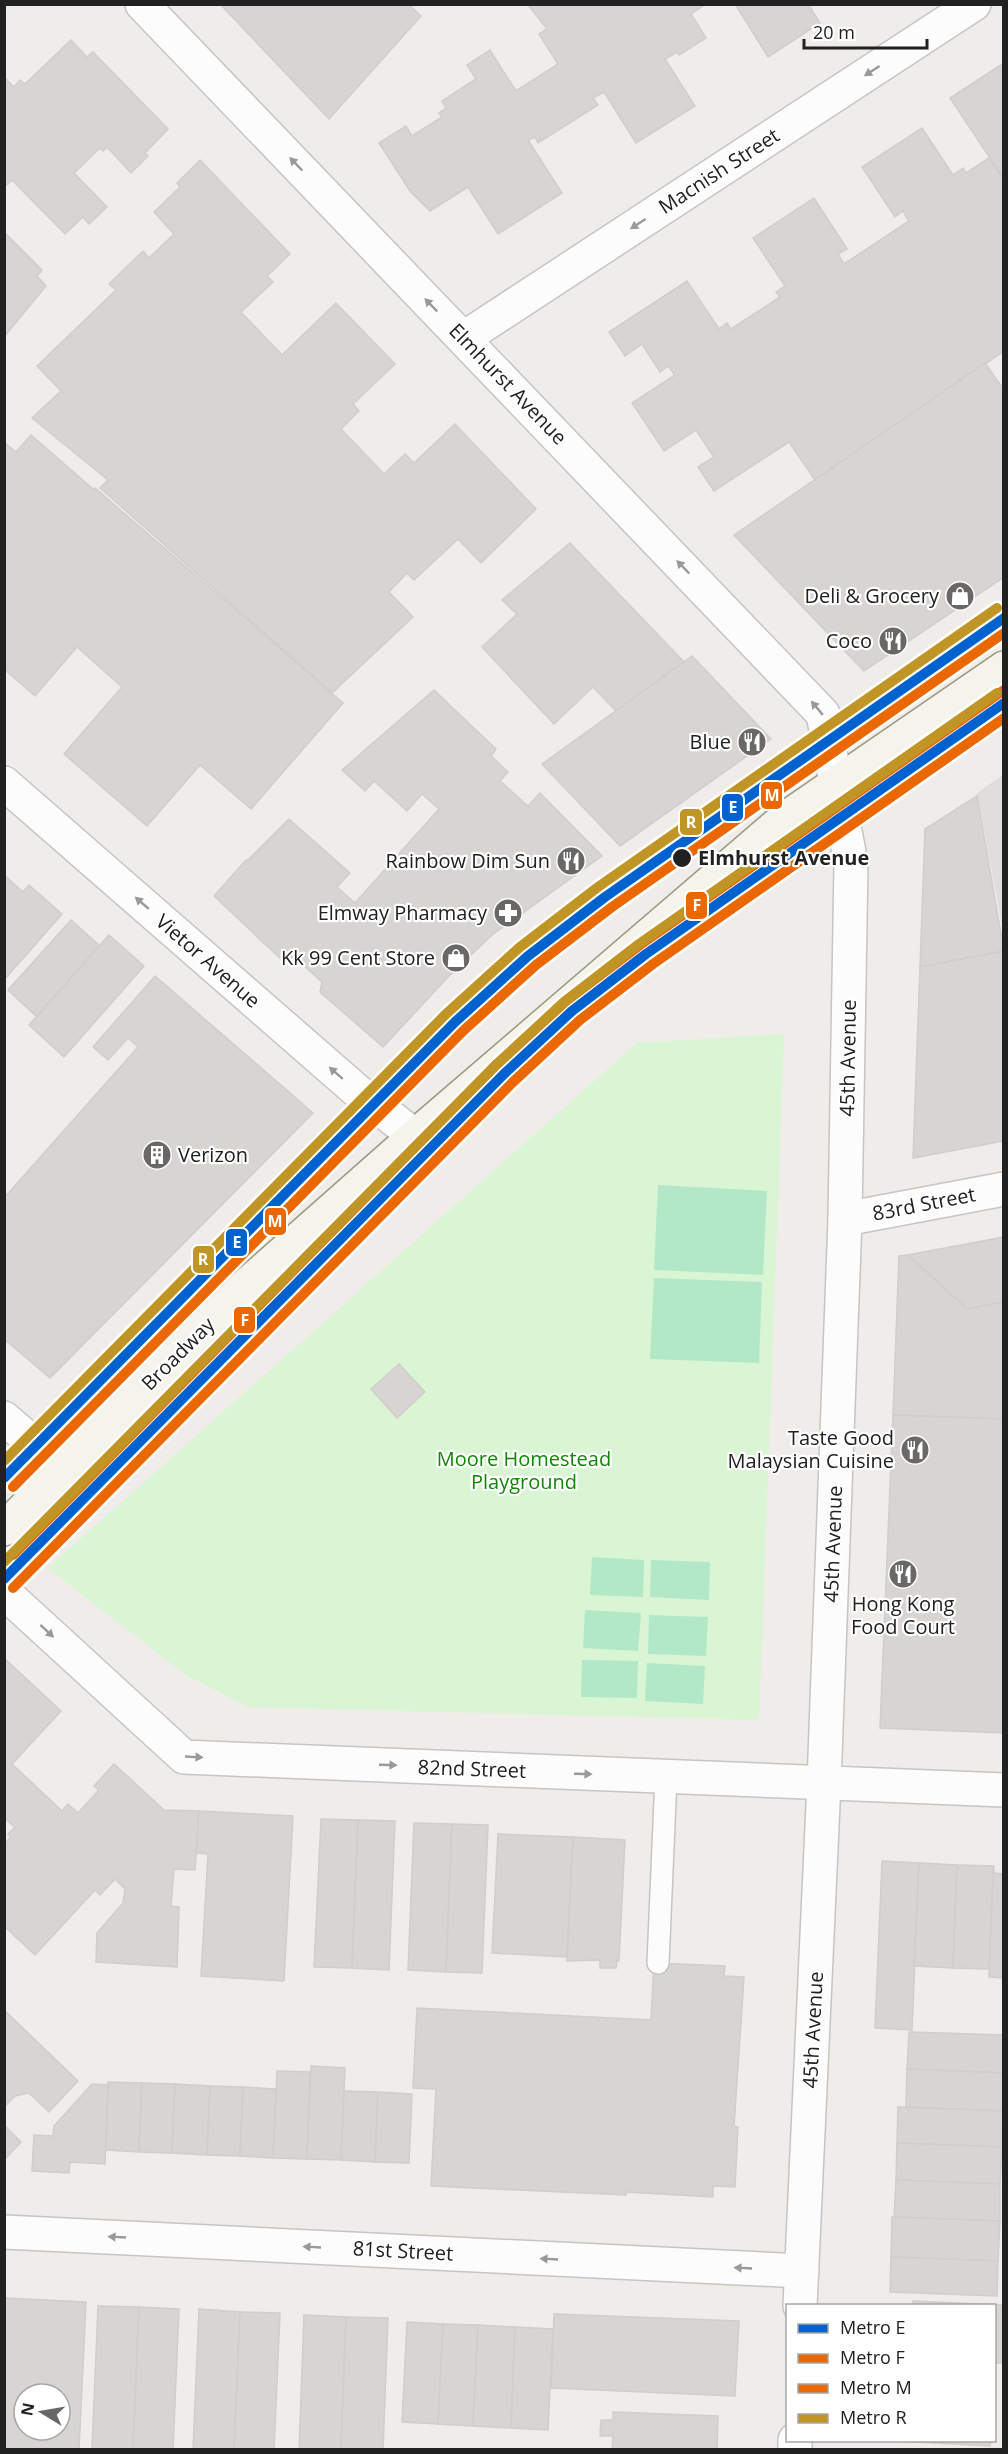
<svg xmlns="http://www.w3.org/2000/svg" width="1008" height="2454" font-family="'Open Sans',sans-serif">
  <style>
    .park { fill: #daf5d4 }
    .pitch { fill: #b2e8c8 }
    .parking { fill: #dfdedd }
    .building { fill: #d7d4d2; stroke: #d2cdca; stroke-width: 1.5; fill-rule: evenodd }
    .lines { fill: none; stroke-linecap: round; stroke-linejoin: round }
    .lane-casing { stroke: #c6c5c4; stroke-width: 24 }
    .street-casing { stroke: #c6c5c4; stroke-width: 36 }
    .secondary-casing { stroke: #9b987f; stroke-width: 36 }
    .lane { stroke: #fdfcfc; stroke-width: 21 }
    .street { stroke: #fdfcfc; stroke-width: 33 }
    .secondary { stroke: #f4f3ec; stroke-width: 33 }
    .metro-1-casing { stroke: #fff; stroke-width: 15 }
    .metro-2-casing { stroke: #fff; stroke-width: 15 }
    .metro-3-casing { stroke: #fff; stroke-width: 15 }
    .metro-4-casing { stroke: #fff; stroke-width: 15 }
    .metro-1 { stroke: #0062cf; stroke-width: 10 }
    .metro-2 { stroke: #eb6800; stroke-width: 10 }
    .metro-3 { stroke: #eb6800; stroke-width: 10 }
    .metro-4 { stroke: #c19525; stroke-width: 10 }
    .oneway { fill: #9a9999 }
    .stop-dot { fill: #212121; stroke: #fff; stroke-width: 2 }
    .labels { text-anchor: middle; stroke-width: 4.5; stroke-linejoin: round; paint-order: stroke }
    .street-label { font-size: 20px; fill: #212121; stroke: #fff }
    .poi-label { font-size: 20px; fill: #212121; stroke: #fff; text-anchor: end }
    .stop-label { font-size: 20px; font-weight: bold; fill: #212121; stroke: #fff; text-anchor: start }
    .park-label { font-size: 20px; fill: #118706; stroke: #fff }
    .line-badge { stroke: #fff; stroke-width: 2 }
    .badge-label { font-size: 16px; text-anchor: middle; font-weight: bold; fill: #fff }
  </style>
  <rect width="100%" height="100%" fill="#efece9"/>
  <polygon class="park" points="784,1034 759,1720 248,1707 186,1675 48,1568 637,1043"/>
  <g class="pitch">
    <polygon points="658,1185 767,1191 763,1275 654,1270"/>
    <polygon points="654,1278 762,1282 759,1363 650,1359"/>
    <polygon points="592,1557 644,1560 643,1597 590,1595"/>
    <polygon points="651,1560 710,1562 709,1600 650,1597"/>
    <polygon points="585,1610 641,1613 638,1651 583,1648"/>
    <polygon points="649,1615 708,1617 706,1656 648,1654"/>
    <polygon points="582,1660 638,1661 637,1698 581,1697"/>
    <polygon points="647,1663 705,1666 703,1704 645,1701"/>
  </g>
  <polygon class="parking" points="1003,775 1004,931 1003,931 977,793"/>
  <g class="building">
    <polygon points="220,4 408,4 421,16 329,119"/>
    <polygon points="531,4 706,4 691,14 706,38 679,55 677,52 665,59 695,106 636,143 604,92 593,98 598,105 538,143 535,137 528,140 562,193 498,234 468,187 430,211 410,191 379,143 406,126 412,136 442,117 439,113 446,108 442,101 476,79 467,65 490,50 516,91 558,64 539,34 547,29 529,6"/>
    <polygon points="735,4 808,4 820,23 768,57"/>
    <polygon points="71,40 87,57 93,52 168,129 145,153 148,156 131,173 107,147 103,151 100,148 74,173 107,207 89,224 83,217 65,234 12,180 4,187 4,77 14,87 20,80 25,84"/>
    <polygon points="1004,63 1004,179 950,98"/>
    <polygon points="922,128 953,175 963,168 966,173 989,158 1004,179 1004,351 815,480 789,442 714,491 698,467 714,457 696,430 664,451 632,403 675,375 668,366 660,372 642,344 625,356 609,332 687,281 719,329 727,323 731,329 780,297 776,292 785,286 753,238 814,198 847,249 838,254 844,264 909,221 903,211 895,217 862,167"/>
    <polygon points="200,160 290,254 267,276 273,282 241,312 282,355 336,303 395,364 353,404 359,411 341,429 384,474 405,454 414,463 455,424 536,509 481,563 458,539 414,580 407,573 389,592 413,617 332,693 100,488 108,480 32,418 61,391 37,366 116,290 109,284 143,251 149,258 174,234 154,212 180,187 177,183"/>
    <polygon points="4,232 42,270 37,276 46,286 4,337"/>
    <polygon points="985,363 1004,390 1004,577 864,671 734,535"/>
    <polygon points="31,435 93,489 95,488 343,703 251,809 200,765 147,826 64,754 122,687 77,647 35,696 4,669 4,442 16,452"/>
    <polygon points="570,543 684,662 616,711 593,687 554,724 482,647 517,614 502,600"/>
    <polygon points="692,656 771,739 620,846 542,764"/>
    <polygon points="434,690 496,749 491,756 508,772 500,781 528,806 540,793 602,856 492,935 448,977 383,1047 320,992 322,982 293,956 289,960 283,961 214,896 246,860 247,861 289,819 350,873 337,887 355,903 439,809 422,794 407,811 374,781 365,791 342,770"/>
    <polygon points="977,796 1004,951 920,967 925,829"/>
    <polygon points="4,875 23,892 29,885 62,914 4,980"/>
    <polygon points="71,920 100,946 37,1017 8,990"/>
    <polygon points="109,935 144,966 64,1057 29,1025"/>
    <polygon points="1004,951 1004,1141 913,1158 920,967"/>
    <polygon points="155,976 313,1113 50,1378 4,1339 4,1198 138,1047 128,1038 108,1060 93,1047"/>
    <polygon points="1004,1237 1004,1302 967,1309 908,1255"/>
    <polygon points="908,1255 967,1309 1004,1302 1004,1419 893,1415 899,1256"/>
    <polygon points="399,1364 425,1392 397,1418 371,1389"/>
    <polygon points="893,1415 1004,1419 1004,1733 880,1728"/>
    <polygon points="4,1658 61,1711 12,1764 62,1811 68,1804 78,1813 99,1790 94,1786 114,1764 164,1810 199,1811 195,1870 174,1869 171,1906 179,1907 177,1967 96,1962 97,1933 123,1903 125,1889 115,1879 100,1895 95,1890 35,1955 4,1926 4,1844 11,1837 8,1834 15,1827 4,1818"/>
    <polygon points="199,1811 293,1816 284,1981 201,1976 208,1854 196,1853"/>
    <polygon points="321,1819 358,1820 352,1968 314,1967"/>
    <polygon points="358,1820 395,1821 389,1970 352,1968"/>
    <polygon points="414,1823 452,1824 446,1972 408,1970"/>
    <polygon points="452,1824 488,1825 482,1973 446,1972"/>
    <polygon points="498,1834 573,1837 567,1957 492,1953"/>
    <polygon points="573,1837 625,1840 619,1961 617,1960 616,1968 600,1968 600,1960 567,1961"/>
    <polygon points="882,1861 919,1863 912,2030 875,2028"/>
    <polygon points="919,1863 957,1865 953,1968 914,1966"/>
    <polygon points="957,1865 994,1866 989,1969 953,1968"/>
    <polygon points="993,1873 1004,1874 1004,1978 989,1977"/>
    <polygon points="654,1963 725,1966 724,1976 744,1977 734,2126 738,2127 735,2187 713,2186 713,2197 626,2192 626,2195 431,2186 436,2089 413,2088 417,2008 651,2020"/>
    <polygon points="4,2010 78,2081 49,2112 29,2093 15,2096 4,2107"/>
    <polygon points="909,2032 1004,2035 1004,2073 907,2069"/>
    <polygon points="311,2066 345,2068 341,2160 307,2159"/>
    <polygon points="907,2069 1004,2073 1004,2111 906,2107"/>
    <polygon points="277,2071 310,2072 307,2159 273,2158"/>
    <polygon points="108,2082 142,2083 139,2152 106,2150"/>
    <polygon points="142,2083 175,2084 172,2153 139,2152"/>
    <polygon points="92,2084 108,2085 105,2164 70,2162 69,2173 32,2171 34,2135 53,2136 54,2126"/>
    <polygon points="175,2084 210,2086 207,2155 172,2153"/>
    <polygon points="210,2086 243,2087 240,2156 207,2155"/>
    <polygon points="243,2087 276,2089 273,2158 240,2156"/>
    <polygon points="344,2091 378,2092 375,2162 341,2160"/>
    <polygon points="378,2092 412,2094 409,2163 375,2162"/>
    <polygon points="898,2107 1003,2111 1002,2147 897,2143"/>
    <polygon points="4,2125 21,2142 4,2160"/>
    <polygon points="897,2143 1002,2147 1000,2184 896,2180"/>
    <polygon points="896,2180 1000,2184 1000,2221 894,2217"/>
    <polygon points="892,2217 1000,2221 998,2261 891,2257"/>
    <polygon points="891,2257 998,2261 997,2296 890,2292"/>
    <path d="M4,2298L86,2302L79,2450H4ZM24,2394H60V2430H24Z"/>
    <polygon points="913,2301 1004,2305 1004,2363 994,2363 994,2306 912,2306"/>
    <polygon points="98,2306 139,2307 133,2450 92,2448"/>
    <polygon points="139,2307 179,2309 173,2450 133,2450"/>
    <polygon points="199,2309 240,2312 234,2450 193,2450"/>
    <polygon points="240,2312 280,2313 274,2450 234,2450"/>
    <polygon points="554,2314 739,2321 735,2396 551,2388"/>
    <polygon points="304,2315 346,2317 341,2450 299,2450"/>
    <polygon points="346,2317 388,2318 383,2450 341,2450"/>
    <polygon points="407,2322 443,2324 438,2424 402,2422"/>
    <polygon points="443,2324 478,2325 473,2426 438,2424"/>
    <polygon points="478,2325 515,2327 511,2428 473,2426"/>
    <polygon points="515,2327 553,2329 548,2430 511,2428"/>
    <polygon points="613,2412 718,2416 717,2450 612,2450 613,2436 600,2436 601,2420 613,2420"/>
    <polygon points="877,2440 991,2440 990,2446"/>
  </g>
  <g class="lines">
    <g class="lane-casing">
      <polyline id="lane" points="658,1963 666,1777"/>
    </g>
    <g class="street-casing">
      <g id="street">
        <polyline points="142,4 823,714 851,863 845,1219 824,1783 800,2306"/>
        <polyline points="464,338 974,4"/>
        <polyline points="4,783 356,1090 415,1136"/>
        <polyline points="845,1219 1004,1189"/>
        <polyline points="4,1418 63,1469"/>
        <polyline points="4,1592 184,1757 1004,1790"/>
        <polyline points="4,2232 802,2271"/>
        <polyline points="795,2450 795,2440"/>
      </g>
    </g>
    <g class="secondary-casing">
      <polyline id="secondary" points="4,1529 244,1287 415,1136 783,820 1004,668"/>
    </g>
    <use href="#lane" class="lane"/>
    <use href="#street" class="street"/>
    <use href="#secondary" class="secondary"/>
    <g class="metro-1-casing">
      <g id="metro-1">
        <polyline points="4,1478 455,1022 528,956 605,897 1004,618"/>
        <polyline points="4,1579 504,1074 572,1011 646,954 1004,703"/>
      </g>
    </g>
    <g class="metro-2-casing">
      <polyline id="metro-2" points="13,1555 496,1065 566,1001 640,945 1004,690"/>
    </g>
    <g class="metro-3-casing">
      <g id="metro-3">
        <polyline points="13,1487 463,1031 536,965 612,907 1004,633"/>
        <polyline points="13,1588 512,1083 580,1020 653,964 1004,718"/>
      </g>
    </g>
    <g class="metro-4-casing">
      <g id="metro-4">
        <polyline points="4,1461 446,1014 520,947 598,887 997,608"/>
        <polyline points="4,1562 495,1066 564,1002 639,944 997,693"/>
      </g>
    </g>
    <use href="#metro-1" class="metro-1"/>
    <use href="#metro-2" class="metro-2"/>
    <use href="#metro-3" class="metro-3"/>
    <use href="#metro-4" class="metro-4"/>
  </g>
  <defs><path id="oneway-solid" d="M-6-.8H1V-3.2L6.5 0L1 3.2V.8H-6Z" transform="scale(1.5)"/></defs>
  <g class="oneway">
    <use href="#oneway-solid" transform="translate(872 71) rotate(147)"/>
    <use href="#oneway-solid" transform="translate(296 164) rotate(-134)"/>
    <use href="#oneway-solid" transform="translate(638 224) rotate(147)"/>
    <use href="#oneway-solid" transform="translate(431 305) rotate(-134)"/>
    <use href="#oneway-solid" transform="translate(683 567) rotate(-134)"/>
    <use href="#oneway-solid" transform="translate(817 708) rotate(-130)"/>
    <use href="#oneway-solid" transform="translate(142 903) rotate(-139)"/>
    <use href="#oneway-solid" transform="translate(336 1073) rotate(-139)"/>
    <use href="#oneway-solid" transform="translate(47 1631) rotate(43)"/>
    <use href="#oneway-solid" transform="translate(194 1757) rotate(3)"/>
    <use href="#oneway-solid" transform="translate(388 1765) rotate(2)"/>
    <use href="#oneway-solid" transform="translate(583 1774) rotate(2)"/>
    <use href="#oneway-solid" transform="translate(117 2237) rotate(-177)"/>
    <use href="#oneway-solid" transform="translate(312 2247) rotate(-177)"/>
    <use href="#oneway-solid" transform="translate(549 2259) rotate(-177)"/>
    <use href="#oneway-solid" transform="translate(743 2268) rotate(-177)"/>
  </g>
  <defs>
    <g id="shop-disc" transform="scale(1.5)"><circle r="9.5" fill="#696867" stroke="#fff"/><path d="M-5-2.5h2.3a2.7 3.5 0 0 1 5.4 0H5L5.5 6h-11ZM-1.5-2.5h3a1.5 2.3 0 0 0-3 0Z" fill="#fff"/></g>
    <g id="restaurant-disc" transform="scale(1.5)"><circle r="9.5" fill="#696867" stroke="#fff"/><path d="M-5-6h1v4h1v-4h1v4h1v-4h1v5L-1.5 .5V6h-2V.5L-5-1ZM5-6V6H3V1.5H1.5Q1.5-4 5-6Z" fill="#fff"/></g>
    <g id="pharmacy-disc" transform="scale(1.5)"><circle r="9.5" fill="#696867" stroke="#fff"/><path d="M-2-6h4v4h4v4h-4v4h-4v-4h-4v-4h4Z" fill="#fff"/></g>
    <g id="building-disc" transform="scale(1.5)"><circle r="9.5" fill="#696867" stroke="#fff"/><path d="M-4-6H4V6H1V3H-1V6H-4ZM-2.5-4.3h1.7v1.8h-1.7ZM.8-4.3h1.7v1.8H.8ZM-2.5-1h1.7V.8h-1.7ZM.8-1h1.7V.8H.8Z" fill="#fff"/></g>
  </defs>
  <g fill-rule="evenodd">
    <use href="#shop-disc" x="960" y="596"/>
    <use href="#restaurant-disc" x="893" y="641"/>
    <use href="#restaurant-disc" x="752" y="742"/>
    <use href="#restaurant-disc" x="571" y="861"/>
    <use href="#pharmacy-disc" x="508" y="913"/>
    <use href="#shop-disc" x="456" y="958"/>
    <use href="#building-disc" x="157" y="1155"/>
    <use href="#restaurant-disc" x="915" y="1450"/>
    <use href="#restaurant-disc" x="903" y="1574"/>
  </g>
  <circle class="stop-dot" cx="682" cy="858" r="10"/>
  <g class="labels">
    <g class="street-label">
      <text transform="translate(719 171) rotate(-33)" y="7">Macnish Street</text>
      <text transform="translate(508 384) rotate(46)" y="7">Elmhurst Avenue</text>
      <text transform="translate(208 961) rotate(41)" y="7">Vietor Avenue</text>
      <text transform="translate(848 1058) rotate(-89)" y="7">45th Avenue</text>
      <text transform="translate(924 1204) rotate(-11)" y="7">83rd Street</text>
      <text transform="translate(178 1354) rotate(-45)" y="7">Broadway</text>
      <text transform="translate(833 1544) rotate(-88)" y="7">45th Avenue</text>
      <text transform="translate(472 1769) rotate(2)" y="7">82nd Street</text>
      <text transform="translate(813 2030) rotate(-87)" y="7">45th Avenue</text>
      <text transform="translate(403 2251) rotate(3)" y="7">81st Street</text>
    </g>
    <g class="poi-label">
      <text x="939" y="603">Deli &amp; Grocery</text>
      <text x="872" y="648">Coco</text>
      <text x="731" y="749">Blue</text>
      <text x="550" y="868">Rainbow Dim Sun</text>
      <text x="487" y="920">Elmway Pharmacy</text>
      <text x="435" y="965">Kk 99 Cent Store</text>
      <text x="178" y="1162" text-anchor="start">Verizon</text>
      <text x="894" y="1445">Taste Good<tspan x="894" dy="23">Malaysian Cuisine</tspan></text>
      <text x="903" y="1611" text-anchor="middle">Hong Kong<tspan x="903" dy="23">Food Court</tspan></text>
    </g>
    <g class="stop-label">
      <text x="698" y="865">Elmhurst Avenue</text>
    </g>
    <g class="park-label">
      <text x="524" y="1466">Moore Homestead<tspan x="524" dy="23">Playground</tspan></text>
    </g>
  </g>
  <g class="line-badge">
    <rect x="760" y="781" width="23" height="29" rx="6" fill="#eb6800"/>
    <rect x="721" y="793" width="23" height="29" rx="6" fill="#0062cf"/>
    <rect x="679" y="808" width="24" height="28" rx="6" fill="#c19525"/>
    <rect x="685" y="891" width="23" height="29" rx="6" fill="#eb6800"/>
    <rect x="264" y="1207" width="23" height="29" rx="6" fill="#eb6800"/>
    <rect x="225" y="1228" width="23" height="29" rx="6" fill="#0062cf"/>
    <rect x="192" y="1245" width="23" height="29" rx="6" fill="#c19525"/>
    <rect x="233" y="1306" width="23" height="28" rx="6" fill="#eb6800"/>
  </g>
  <g class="badge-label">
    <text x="772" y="801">M</text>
    <text x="733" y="813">E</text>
    <text x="691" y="828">R</text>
    <text x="697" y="911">F</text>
    <text x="275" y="1227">M</text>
    <text x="237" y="1248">E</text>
    <text x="203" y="1265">R</text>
    <text x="245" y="1326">F</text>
  </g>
  <rect width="1008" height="2454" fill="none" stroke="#212121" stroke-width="12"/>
  <rect x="786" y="2304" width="210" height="138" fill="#ffffff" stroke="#a6a6a6" stroke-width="1.5"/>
  <rect x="798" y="2324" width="30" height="9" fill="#0062cf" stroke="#a6a6a6" stroke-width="1.5"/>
  <text x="840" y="2334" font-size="18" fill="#212121">Metro E</text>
  <rect x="798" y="2354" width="30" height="9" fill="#eb6800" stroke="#a6a6a6" stroke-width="1.5"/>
  <text x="840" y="2364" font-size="18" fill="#212121">Metro F</text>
  <rect x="798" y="2384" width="30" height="9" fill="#eb6800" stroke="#a6a6a6" stroke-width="1.5"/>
  <text x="840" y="2394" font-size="18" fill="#212121">Metro M</text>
  <rect x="798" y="2414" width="30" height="9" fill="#c19525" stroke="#a6a6a6" stroke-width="1.5"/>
  <text x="840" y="2424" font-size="18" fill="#212121">Metro R</text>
  <g transform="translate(42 2412) rotate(281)"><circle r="28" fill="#ffffff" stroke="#a6a6a6" stroke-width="1.5"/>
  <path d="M0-4.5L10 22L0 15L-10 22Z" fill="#696867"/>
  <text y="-9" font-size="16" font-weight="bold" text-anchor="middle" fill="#212121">N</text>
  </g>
  <path d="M804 39v9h123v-9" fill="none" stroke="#212121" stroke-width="3"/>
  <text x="813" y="39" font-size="18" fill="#212121" stroke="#ffffff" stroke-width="4.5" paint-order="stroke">20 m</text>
</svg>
